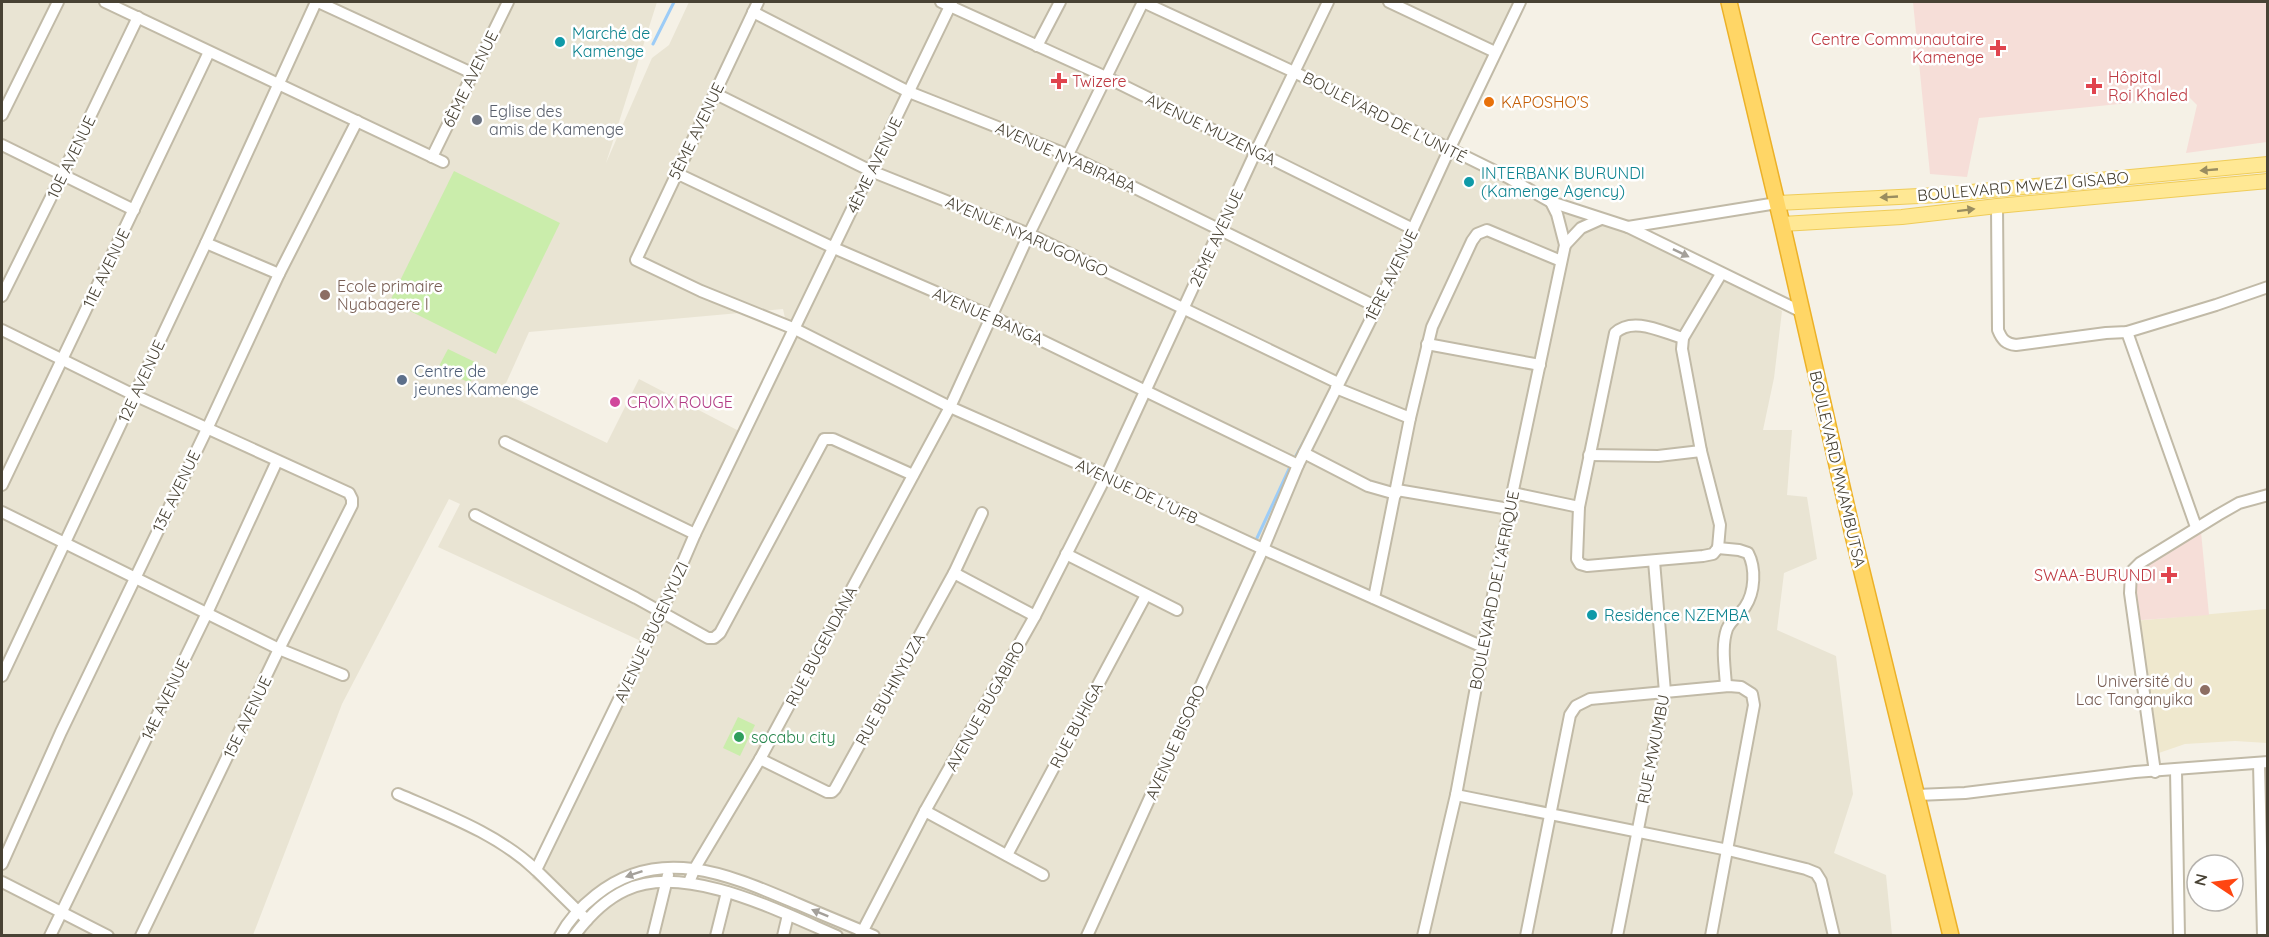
<svg xmlns="http://www.w3.org/2000/svg" width="2269" height="937" font-family="Quicksand,sans-serif">
  <style>
    .residential { fill: #e9e4d3; fill-rule: evenodd }
    .education { fill: #efe8ce }
    .medical { fill: #f6ded8 }
    .pitch { fill: #caedab }
    .lines { fill: none; stroke-linecap: round; stroke-linejoin: round }
    .stream { stroke: #9cccf7; stroke-width: 3 }
    .minor-casing { stroke: #c1baa7; stroke-width: 14 }
    .major-casing { stroke: #efcc59; stroke-width: 16 }
    .highway-casing { stroke: #ecb128; stroke-width: 18 }
    .minor { stroke: #fff; stroke-width: 10 }
    .major { stroke: #ffe894; stroke-width: 14 }
    .highway { stroke: #ffd666; stroke-width: 15 }
    .oneway { fill: #9a8d5f }
    .oneway2 { fill: #a4a09a }
    .culture-dot { fill: #0f9aa8; stroke: #fff; stroke-width: 2 }
    .health-dot { fill: #e0444e; stroke: #fff; stroke-width: 2 }
    .food-dot { fill: #e8710a; stroke: #fff; stroke-width: 2 }
    .worship-dot { fill: #6b7280; stroke: #fff; stroke-width: 2 }
    .education-dot { fill: #8d6e63; stroke: #fff; stroke-width: 2 }
    .service-dot { fill: #5c6f8a; stroke: #fff; stroke-width: 2 }
    .hotel-dot { fill: #d1479c; stroke: #fff; stroke-width: 2 }
    .leisure-dot { fill: #2e9e5b; stroke: #fff; stroke-width: 2 }
    .labels { text-anchor: middle; stroke-width: 5; stroke-linejoin: round; paint-order: stroke }
    .culture-label { font-size: 16px; fill: #0d838f; stroke: #fff; text-anchor: start }
    .health-label { font-size: 16px; fill: #be3a42; stroke: #fff; text-anchor: end }
    .street-label { font-size: 16px; fill: #484234; stroke: #fff }
    .food-label { font-size: 16px; fill: #c56008; stroke: #fff; text-anchor: start }
    .worship-label { font-size: 16px; fill: #5b616d; stroke: #fff; text-anchor: start }
    .education-label { font-size: 16px; fill: #785e54; stroke: #fff; text-anchor: start }
    .service-label { font-size: 16px; fill: #4e5e75; stroke: #fff; text-anchor: start }
    .hotel-label { font-size: 16px; fill: #b23c85; stroke: #fff; text-anchor: start }
    .leisure-label { font-size: 16px; fill: #27864d; stroke: #fff; text-anchor: start }
  </style>
  <rect width="100%" height="100%" fill="#f5f1e6"/>
  <path class="residential" d="M2,2H657L606,163L652,58L669,45L689,2H1520L1449,150L1551,202L1628,227L1721,274L1782,311L1774,378L1763,430H1792L1787,495L1807,497L1817,559L1784,573L1777,630L1836,656L1853,794L1834,853L1886,875L1892,935H571L580,919L557,894L532,878L572,808L643,642L438,547L460,504L449,499L342,704L253,935L2,936ZM783,309L788,332L739,431L639,379L607,443L502,392L529,332Z"/>
  <polygon class="education" points="2267,609 2267,743 2235,741 2185,744 2150,756 2134,621"/>
  <g class="medical">
    <polygon points="1913,2 2267,2 2267,142 2186,153 2197,105 2189,97 1979,118 1967,177 1930,174"/>
    <polygon points="1057,69 1070,74 1061,93 1049,87"/>
    <polygon points="2201,532 2209,615 2129,621 2136,571 2169,549"/>
  </g>
  <g class="pitch">
    <polygon points="454,171 560,223 496,354 390,301"/>
    <polygon points="448,349 479,364 470,383 438,368"/>
    <polygon points="738,717 755,725 740,756 723,748"/>
  </g>
  <g class="lines">
    <g class="stream">
      <polyline points="653,44 674,2"/>
      <polyline points="1257,538 1289,469 1334,385"/>
    </g>
    <g class="minor-casing">
      <g id="minor">
        <polyline points="105,2 443,162"/>
        <polyline points="318,2 472,73"/>
        <polyline points="758,2 636,260 701,291 795,329 950,407 1106,476 1263,549 1483,647"/>
        <polyline points="941,2 1106,77 1413,229"/>
        <polyline points="1143,2 1294,72 1507,177 1551,202 1628,227 1802,312"/>
        <polyline points="1389,2 1495,52"/>
        <polyline points="753,12 909,92 1068,155 1377,307"/>
        <polyline points="1037,46 1060,2"/>
        <polyline points="714,93 871,171 1029,234 1338,383"/>
        <polyline points="2,115 58,2"/>
        <polyline points="2,145 134,210"/>
        <polyline points="432,157 508,2"/>
        <polyline points="676,173 834,248 991,316 1298,465"/>
        <path d="M1997,206L1998,330C2002,340 2006,344 2016,345L2106,333L2127,332L2216,305L2268,287"/>
        <polyline points="1628,227 1777,203"/>
        <polyline points="206,243 279,274"/>
        <polyline points="1565,245 1581,228 1601,219"/>
        <polyline points="2,296 62,175 138,17"/>
        <polyline points="2,330 134,395 349,493 352,499 352,505 279,649 141,936"/>
        <polyline points="2127,332 2196,527"/>
        <path d="M1683,338C1662,332 1633,316 1615,333L1579,507L1577,559L1580,564L1587,566L1703,556L1713,554L1718,548"/>
        <polyline points="1427,344 1540,365"/>
        <polyline points="1336,388 1410,418"/>
        <polyline points="505,442 695,534"/>
        <polyline points="1304,453 1368,486 1396,494"/>
        <polyline points="1589,455 1658,456 1701,451"/>
        <polyline points="2,485 209,52"/>
        <polyline points="1397,490 1509,509"/>
        <polyline points="1513,493 1579,507"/>
        <polyline points="2,512 279,649 343,675"/>
        <polyline points="475,515 636,598 708,638 714,638 720,633 824,439 833,439 913,475"/>
        <polyline points="1718,548 1720,525 1701,451 1682,349 1683,338 1721,274"/>
        <path d="M1718,548L1739,550L1748,553C1756,568 1755,592 1745,607C1739,615 1731,620 1727,629C1721,646 1725,668 1726,686"/>
        <polyline points="1066,554 1177,610"/>
        <polyline points="954,573 1035,616"/>
        <polyline points="1374,598 1410,418 1432,327 1472,241 1477,234 1487,230 1561,261"/>
        <polyline points="2,676 206,243 316,2"/>
        <polyline points="760,759 827,792 832,792 835,789 954,573 982,513"/>
        <polyline points="2259,763 2263,936"/>
        <polyline points="2176,770 2179,936"/>
        <polyline points="2155,772 2130,593 2131,572 2140,563 2218,515 2239,503 2268,495"/>
        <path d="M398,794C446,815 498,834 536,870"/>
        <polyline points="1456,795 1728,850 1806,869 1816,873 1821,881 1834,936"/>
        <polyline points="1917,795 1965,793 2135,772 2268,762"/>
        <polyline points="925,811 1043,875"/>
        <polyline points="1007,855 1146,595"/>
        <polyline points="2,864 61,732 207,429 279,274 357,121"/>
        <polyline points="2,882 108,936"/>
        <polyline points="689,882 695,868 760,759 950,407 1029,234 1143,2"/>
        <polyline points="587,920 536,870 661,613 695,534 952,2"/>
        <polyline points="50,936 207,613 277,461"/>
        <path d="M560,936C569,919 582,906 596,895C661,843 732,876 798,904C823,915 849,925 874,936"/>
        <path d="M574,936C588,917 604,900 626,890C684,862 781,912 837,936"/>
        <polyline points="653,936 668,875"/>
        <polyline points="716,936 727,892"/>
        <polyline points="783,936 788,915"/>
        <polyline points="860,936 925,811 1035,616 1106,476 1256,151 1328,2"/>
        <polyline points="1087,936 1263,549 1298,465 1377,307 1449,150 1520,2"/>
        <polyline points="1423,936 1456,795 1509,509 1565,245 1557,214 1551,202"/>
        <polyline points="1526,936 1570,715 1576,706 1590,699 1729,686 1741,687 1752,694 1754,705 1711,936"/>
        <polyline points="1617,936 1665,692 1654,561"/>
      </g>
    </g>
    <g class="major-casing">
      <g id="major">
        <polyline points="1777,203 1939,195 2268,164"/>
        <polyline points="1782,224 1902,217 1997,206 2268,181"/>
      </g>
    </g>
    <g class="highway-casing">
      <polyline id="highway" points="1729,2 1782,224 1853,535 1951,936"/>
    </g>
    <use href="#minor" class="minor"/>
    <use href="#major" class="major"/>
    <use href="#highway" class="highway"/>
  </g>
  <defs><path id="oneway-solid" d="M-6-.8H1V-3.2L6.5 0L1 3.2V.8H-6Z" transform="scale(1.5)"/></defs>
  <g class="oneway">
    <use href="#oneway-solid" transform="translate(2209 170) rotate(175)"/>
    <use href="#oneway-solid" transform="translate(1889 197) rotate(177)"/>
    <use href="#oneway-solid" transform="translate(1966 210) rotate(-7)"/>
  </g>
  <g class="oneway2">
    <use href="#oneway-solid" transform="translate(1681 253) rotate(26)"/>
    <use href="#oneway-solid" transform="translate(634 874) rotate(161)"/>
    <use href="#oneway-solid" transform="translate(820 913) rotate(-158)"/>
  </g>
  <g class="culture-dot">
    <circle cx="560" cy="42" r="6"/>
    <circle cx="1469" cy="182" r="6"/>
    <circle cx="1592" cy="615" r="6"/>
  </g>
  <g class="health-dot">
    <path d="M1995 39h6v6h6v6h-6v6h-6v-6h-6v-6h6z"/>
    <path d="M1056 72h6v6h6v6h-6v6h-6v-6h-6v-6h6z"/>
    <path d="M2091 77h6v6h6v6h-6v6h-6v-6h-6v-6h6z"/>
    <path d="M2166 566h6v6h6v6h-6v6h-6v-6h-6v-6h6z"/>
  </g>
  <circle class="food-dot" cx="1489" cy="102" r="6"/>
  <circle class="worship-dot" cx="477" cy="120" r="6"/>
  <g class="education-dot">
    <circle cx="325" cy="295" r="6"/>
    <circle cx="2205" cy="690" r="6"/>
  </g>
  <circle class="service-dot" cx="402" cy="380" r="6"/>
  <circle class="hotel-dot" cx="615" cy="402" r="6"/>
  <circle class="leisure-dot" cx="739" cy="737" r="6"/>
  <g class="labels">
    <g class="culture-label">
      <text x="572" y="39">Marché de<tspan x="572" dy="18">Kamenge</tspan></text>
      <text x="1481" y="179">INTERBANK BURUNDI<tspan x="1481" dy="18">(Kamenge Agency)</tspan></text>
      <text x="1604" y="621">Residence NZEMBA</text>
    </g>
    <g class="health-label">
      <text x="1984" y="45">Centre Communautaire<tspan x="1984" dy="18">Kamenge</tspan></text>
      <text x="2108" y="83" text-anchor="start">Hôpital<tspan x="2108" dy="18">Roi Khaled</tspan></text>
      <text x="1072" y="87" text-anchor="start">Twizere</text>
      <text x="2156" y="581">SWAA-BURUNDI</text>
    </g>
    <g class="street-label">
      <text transform="translate(470 79) rotate(-64)" y="6">6ÈME AVENUE</text>
      <text transform="translate(1385 117) rotate(27)" y="6">BOULEVARD DE L'UNITÉ</text>
      <text transform="translate(1211 129) rotate(26)" y="6">AVENUE MUZENGA</text>
      <text transform="translate(696 131) rotate(-64)" y="6">5ÈME AVENUE</text>
      <text transform="translate(71 157) rotate(-64)" y="6">10E AVENUE</text>
      <text transform="translate(1066 157) rotate(24)" y="6">AVENUE NYABIRABA</text>
      <text transform="translate(874 165) rotate(-64)" y="6">4ÈME AVENUE</text>
      <text transform="translate(2023 186) rotate(-5)" y="6">BOULEVARD MWEZI GISABO</text>
      <text transform="translate(1027 236) rotate(24)" y="6">AVENUE NYARUGONGO</text>
      <text transform="translate(1216 238) rotate(-65)" y="6">2ÈME AVENUE</text>
      <text transform="translate(106 268) rotate(-64)" y="6">11E AVENUE</text>
      <text transform="translate(1391 275) rotate(-64)" y="6">1ÈRE AVENUE</text>
      <text transform="translate(988 316) rotate(24)" y="6">AVENUE BANGA</text>
      <text transform="translate(141 381) rotate(-65)" y="6">12E AVENUE</text>
      <text transform="translate(1838 469) rotate(77)" y="6">BOULEVARD MWAMBUTSA</text>
      <text transform="translate(176 491) rotate(-64)" y="6">13E AVENUE</text>
      <text transform="translate(1137 491) rotate(25)" y="6">AVENUE DE L'UFB</text>
      <text transform="translate(1494 590) rotate(-79)" y="6">BOULEVARD DE L'AFRIQUE</text>
      <text transform="translate(651 632) rotate(-65)" y="6">AVENUE BUGENYUZI</text>
      <text transform="translate(821 646) rotate(-62)" y="6">RUE BUGENDANA</text>
      <text transform="translate(890 689) rotate(-61)" y="6">RUE BUHINYUZA</text>
      <text transform="translate(165 699) rotate(-64)" y="6">14E AVENUE</text>
      <text transform="translate(985 706) rotate(-61)" y="6">AVENUE BUGABIRO</text>
      <text transform="translate(247 717) rotate(-64)" y="6">15E AVENUE</text>
      <text transform="translate(1076 725) rotate(-62)" y="6">RUE BUHIGA</text>
      <text transform="translate(1175 742) rotate(-66)" y="6">AVENUE BISORO</text>
      <text transform="translate(1653 749) rotate(-79)" y="6">RUE MWUMBU</text>
    </g>
    <g class="food-label">
      <text x="1501" y="108">KAPOSHO'S</text>
    </g>
    <g class="worship-label">
      <text x="489" y="117">Eglise des<tspan x="489" dy="18">amis de Kamenge</tspan></text>
    </g>
    <g class="education-label">
      <text x="337" y="292">Ecole primaire<tspan x="337" dy="18">Nyabagere I</tspan></text>
      <text x="2193" y="687" text-anchor="end">Université du<tspan x="2193" dy="18">Lac Tanganyika</tspan></text>
    </g>
    <g class="service-label">
      <text x="414" y="377">Centre de<tspan x="414" dy="18">jeunes Kamenge</tspan></text>
    </g>
    <g class="hotel-label">
      <text x="627" y="408">CROIX ROUGE</text>
    </g>
    <g class="leisure-label">
      <text x="751" y="743">socabu city</text>
    </g>
  </g>
  <rect width="2269" height="937" fill="none" stroke="#484234" stroke-width="6"/>
  <g transform="translate(2215 883) rotate(283)"><circle r="28" fill="#ffffff" stroke="#b6b3ae" stroke-width="1.5"/>
  <path d="M0-4.5L10 22L0 15L-10 22Z" fill="#ff4612"/>
  <text y="-9" font-size="16" font-weight="bold" text-anchor="middle" fill="#484234">N</text>
  </g>
</svg>
